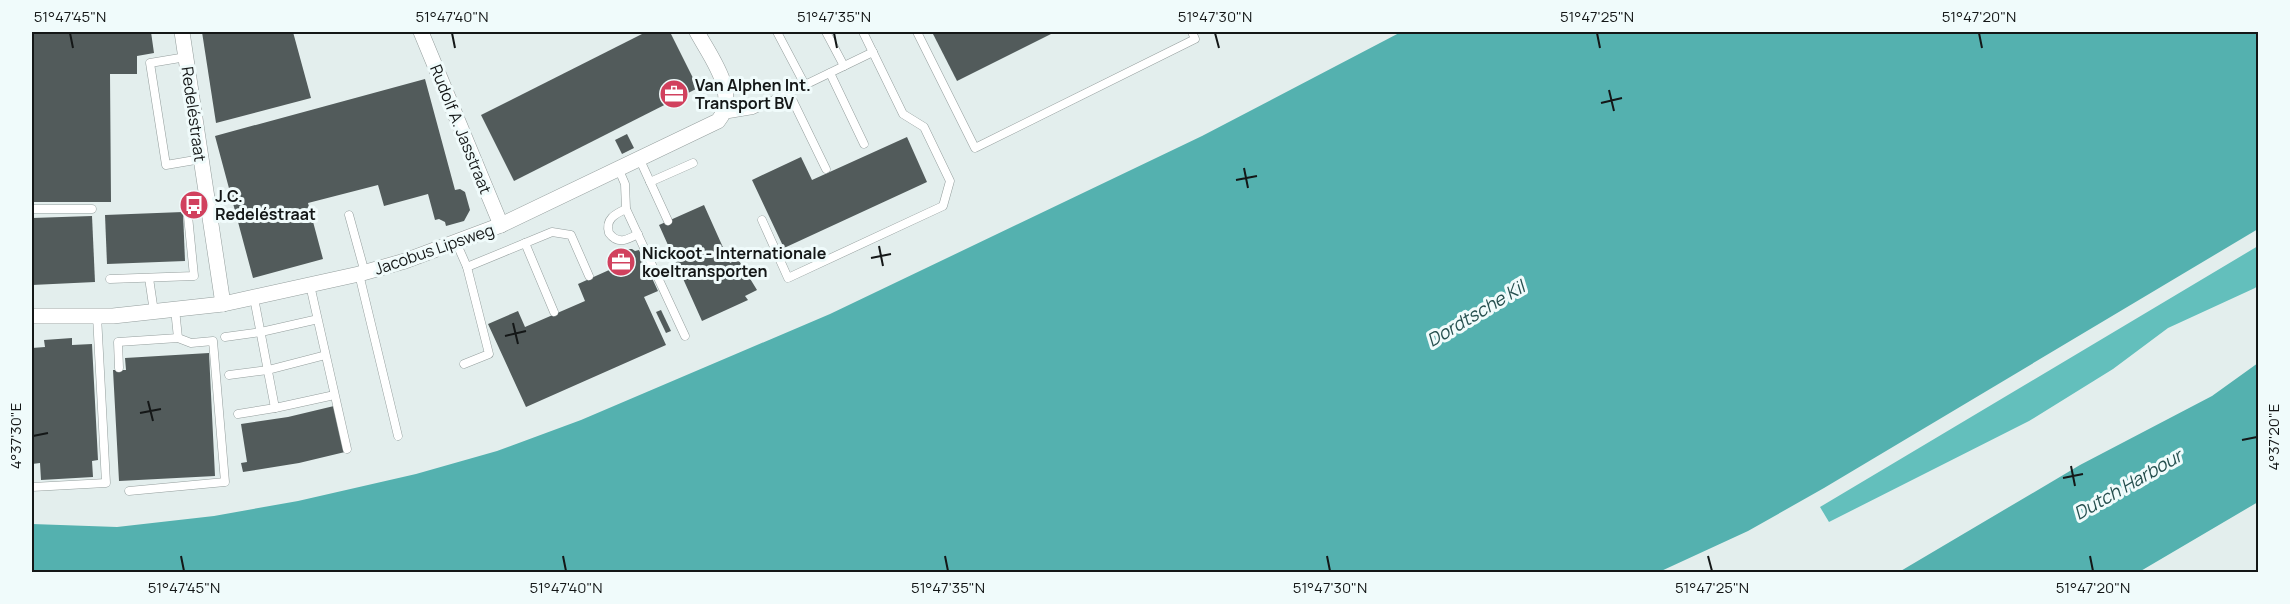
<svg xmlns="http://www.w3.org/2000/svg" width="2290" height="604" font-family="Manrope,sans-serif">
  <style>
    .forest { fill: #63bfbc }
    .water { fill: #54b1af }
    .building { fill: #525b5b }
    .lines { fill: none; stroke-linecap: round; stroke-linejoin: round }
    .service-casing { stroke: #949e9d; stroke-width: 9 }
    .minor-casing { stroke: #949e9d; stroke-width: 16 }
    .service { stroke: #fff; stroke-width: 8 }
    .minor { stroke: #fff; stroke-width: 15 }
    .ticks { fill: none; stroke: #141717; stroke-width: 2 }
    .labels { text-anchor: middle; stroke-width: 6; stroke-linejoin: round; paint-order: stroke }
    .poi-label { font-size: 16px; font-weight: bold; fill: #141717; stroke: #f0fbfb; text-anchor: start }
    .street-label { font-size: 16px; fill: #141717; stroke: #f0fbfb }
    .water-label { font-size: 18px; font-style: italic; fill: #254f4e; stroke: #f0fbfb }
    .neatline { fill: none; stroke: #141717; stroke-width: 2 }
    .ticks-label { font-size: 15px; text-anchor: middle; fill: #141717 }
  </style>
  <rect width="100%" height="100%" fill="#e3eeed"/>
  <polygon class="forest" points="2258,246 2258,285 2255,288 2168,328 2113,369 2029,421 1829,522 1820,507"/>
  <g class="water">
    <polygon points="1401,32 2258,32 2258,229 1824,488 1748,531 1659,572 32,572 32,524 117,527 214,516 298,501 416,474 497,451 581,420 830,314 1202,136"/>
    <polygon points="2258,363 2258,502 2139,572 1899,572 2080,465 2212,396"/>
  </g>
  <g class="building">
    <polygon points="32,32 151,32 154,53 137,56 137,74 110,74 111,202 32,202"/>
    <polygon points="202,32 293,32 311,98 216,123"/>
    <polygon points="646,32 670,32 698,88 514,181 481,115"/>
    <polygon points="932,32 1055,32 957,81"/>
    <polygon points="425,79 455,190 460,189 465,192 470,210 464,221 446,226 445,222 439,219 435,220 428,194 384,206 378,185 308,203 323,259 253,278 215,136"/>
    <polygon points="627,134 634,148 622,154 615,140"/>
    <polygon points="907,137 927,182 784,248 752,180 801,157 812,180"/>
    <polygon points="704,205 730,263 738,259 757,290 745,296 748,300 702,321 659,225"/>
    <polygon points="183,212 185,261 107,264 105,215"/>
    <polygon points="92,216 95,282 32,285 32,218"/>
    <polygon points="628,249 632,249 635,251 639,250 658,291 644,297 666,345 526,407 488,324 518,311 525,327 585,301 578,284 618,266 616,260 625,256 625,252"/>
    <polygon points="661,310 671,331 666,333 656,312"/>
    <polygon points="72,338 72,345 92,344 98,460 92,461 93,477 41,480 40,463 32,464 32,348 45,347 44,340"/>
    <polygon points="209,353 215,476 119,481 113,370 126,370 125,358"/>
    <polygon points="334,406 345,452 299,463 243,472 241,463 247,462 241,424 288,417"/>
  </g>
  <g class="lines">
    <g class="service-casing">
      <g id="service">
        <polyline points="777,32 805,85"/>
        <polyline points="826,32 844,66"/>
        <polyline points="917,32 975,148 1195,39 1192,32"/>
        <polyline points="186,57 150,63 166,165 201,159"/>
        <polyline points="830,73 864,144"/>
        <polyline points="789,93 826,169"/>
        <polyline points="723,115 753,110 873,52"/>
        <polyline points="640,160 668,221"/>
        <polyline points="619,170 625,184 626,209 685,336"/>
        <polyline points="650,182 693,163"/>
        <polyline points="32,209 92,209"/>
        <path d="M626,209C615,214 605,219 609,233C618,245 627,240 638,234"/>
        <polyline points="349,215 365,273"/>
        <polyline points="762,220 788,278 943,206 950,181 924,127 903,114 863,32"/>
        <polyline points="456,242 467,267 489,354 464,364"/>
        <polyline points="525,243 554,312"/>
        <polyline points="467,267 552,232 571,235 589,276"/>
        <polyline points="359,274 398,436"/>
        <polyline points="149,278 154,312"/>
        <polyline points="110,279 194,276 187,206"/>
        <polyline points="310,285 347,449"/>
        <polyline points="254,298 275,408"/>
        <polyline points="175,309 178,338"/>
        <polyline points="225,337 261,332 314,320"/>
        <polyline points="119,368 118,342 178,338 191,343 213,341 225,482 129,491"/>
        <polyline points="229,375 268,370 322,356"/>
        <polyline points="238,414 275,408 330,396"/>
        <polyline points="32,487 106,483 97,316"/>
      </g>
    </g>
    <g class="minor-casing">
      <g id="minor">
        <polyline points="182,32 223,304"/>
        <polyline points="421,32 501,225"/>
        <path d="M32,316H113L223,304L359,274L405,261L501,225L718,121C740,94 711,58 697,32"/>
      </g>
    </g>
    <use href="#service" class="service"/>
    <use href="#minor" class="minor"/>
  </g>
  <path class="ticks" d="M70,33L73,48M452,33L455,48M834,33L837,48M1215,33L1219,48M1597,33L1600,48M1979,33L1982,48M1609,90L1614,111M1601,103L1622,98M1244,168L1248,188M1236,180L1257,176M879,246L883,266M871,258L891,254M513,323L518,344M505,336L526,331M148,401L153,421M140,413L161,409M33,436L48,433M2242,440L2257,437M2071,466L2075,486M2063,478L2083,474M181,556L184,571M563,556L566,571M945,556L948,571M1327,556L1330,571M1708,556L1712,571M2090,556L2093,571"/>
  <defs>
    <g id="office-disc" transform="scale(1.5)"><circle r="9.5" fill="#d1415e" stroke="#f0fbfb"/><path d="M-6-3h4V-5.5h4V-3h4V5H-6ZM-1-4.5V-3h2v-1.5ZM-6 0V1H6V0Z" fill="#fff"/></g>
    <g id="bus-disc" transform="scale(1.5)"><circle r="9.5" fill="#d1415e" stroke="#f0fbfb"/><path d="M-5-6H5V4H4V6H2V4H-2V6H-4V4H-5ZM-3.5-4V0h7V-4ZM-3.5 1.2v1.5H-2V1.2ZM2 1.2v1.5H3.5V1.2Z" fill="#fff"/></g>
  </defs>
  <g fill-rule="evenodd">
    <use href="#office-disc" x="674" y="94"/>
    <use href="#bus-disc" x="194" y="205"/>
    <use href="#office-disc" x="621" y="262"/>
  </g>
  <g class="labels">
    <g class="poi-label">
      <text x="695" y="91">Van Alphen Int.<tspan x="695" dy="18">Transport BV</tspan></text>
      <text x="215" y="202">J.C.<tspan x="215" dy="18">Redeléstraat</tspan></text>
      <text x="642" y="259">Nickoot - Internationale<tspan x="642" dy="18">koeltransporten</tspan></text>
    </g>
    <g class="street-label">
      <text transform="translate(194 114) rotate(82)" y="6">Redeléstraat</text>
      <text transform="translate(461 129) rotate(68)" y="6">Rudolf A. Jasstraat</text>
      <text transform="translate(434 249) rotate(-19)" y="6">Jacobus Lipsweg</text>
    </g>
    <g class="water-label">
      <text transform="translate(1476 314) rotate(-31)" y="6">Dordtsche Kil</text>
      <text transform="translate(2128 485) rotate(-30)" y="6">Dutch Harbour</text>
    </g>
  </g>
  <rect width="2290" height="604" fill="none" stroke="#f0fbfb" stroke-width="66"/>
  <rect x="33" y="33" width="2224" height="538" class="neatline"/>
  <g class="ticks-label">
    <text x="70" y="22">51°47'45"N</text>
    <text x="452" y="22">51°47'40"N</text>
    <text x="834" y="22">51°47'35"N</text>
    <text x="1215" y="22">51°47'30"N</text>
    <text x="1597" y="22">51°47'25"N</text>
    <text x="1979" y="22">51°47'20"N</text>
    <text transform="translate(16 436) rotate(-90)" y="5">4°37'30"E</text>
    <text transform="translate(2274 437) rotate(-90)" y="5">4°37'20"E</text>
    <text x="184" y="593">51°47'45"N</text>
    <text x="566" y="593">51°47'40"N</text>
    <text x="948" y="593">51°47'35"N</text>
    <text x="1330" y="593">51°47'30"N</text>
    <text x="1712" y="593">51°47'25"N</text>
    <text x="2093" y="593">51°47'20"N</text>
  </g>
</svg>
